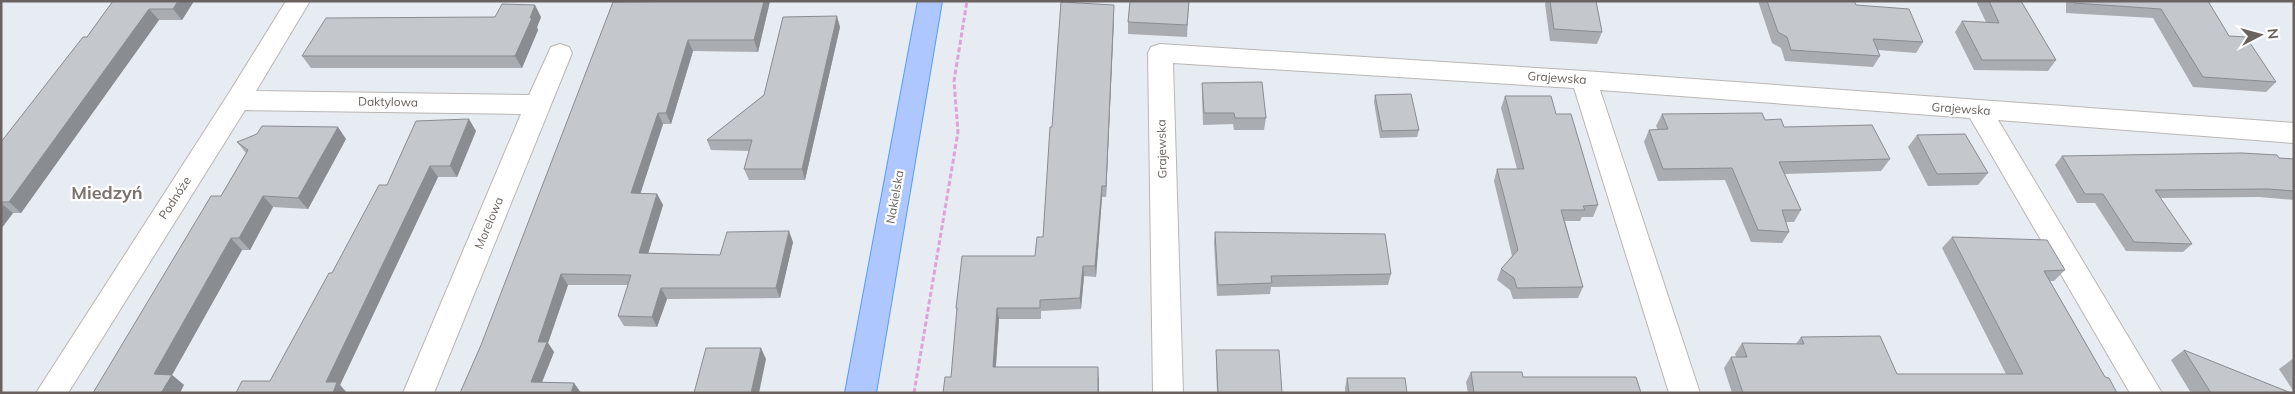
<svg xmlns="http://www.w3.org/2000/svg" width="2295" height="394" font-family="Mulish,sans-serif">
  <style>
    .lines { fill: none; stroke-linecap: round; stroke-linejoin: round }
    .minor-casing { stroke: #bab6b2; stroke-width: 2 }
    .major-casing { stroke: #539cff; stroke-width: 2 }
    .path { stroke: #dfa3d8; stroke-width: 3; stroke-dasharray: 5 2.5; stroke-linecap: butt }
    .minor { fill: #fff; fill-rule: evenodd }
    .major { fill: #afc7ff; fill-rule: evenodd }
    .wall { fill: #a9acb0 }
    .shaded-wall { fill: #898c90 }
    .building { fill: #c4c8cd; stroke: #898c90 }
    .labels { text-anchor: middle; stroke-width: 4.5; stroke-linejoin: round; paint-order: stroke }
    .street-label { font-size: 12px; fill: #69625e; stroke: #fff }
    .district-label { font-size: 18px; font-weight: bold; fill: #7b736f; stroke: #fff }
  </style>
  <rect width="100%" height="100%" fill="#e7ebf2"/>
  <g class="lines">
    <g class="minor-casing">
      <g id="minor">
        <polygon points="286,1 310,1 256,91 529,95 551,47 560,44 569,47 572,53 434,393 403,393 521,114 245,110 68,393 36,393 229,93"/>
        <polygon points="1160,44 1584,71 2294,123 2294,143 1998,120 2162,393 2130,393 1970,118 1600,90 1700,393 1669,393 1574,88 1173,63 1183,393 1153,393 1148,53 1151,47"/>
      </g>
    </g>
    <g class="major-casing">
      <polygon id="major" points="918,1 942,1 876,393 845,393"/>
    </g>
    <polyline class="path" points="914,393 958,132 954,81 967,1"/>
    <use href="#minor" class="minor"/>
    <use href="#major" class="major"/>
  </g>
  <g class="wall">
    <polygon points="113,1 194,1 182,20 159,20 21,213 13,213 1,229 1,142 87,37"/>
    <polygon points="708,1 770,1 758,52 693,51 671,124 663,124 640,194 657,194 663,205 648,253 720,255 793,242 780,298 667,299 657,327 624,326 618,316 628,285 568,285 548,343 554,352 542,382 574,383 581,393 460,393"/>
    <polygon points="1130,1 1189,1 1187,37 1128,34 1128,22"/>
    <polygon points="1546,1 1596,1 1602,32 1597,44 1550,41 1545,4"/>
    <polygon points="1758,1 1854,1 1856,5 1923,42 1916,53 1878,50 1880,56 1873,67 1785,61 1781,48 1772,43"/>
    <polygon points="1976,1 2021,1 2056,60 2048,71 1974,70 1955,32 1962,21 1986,22"/>
    <polygon points="2066,1 2208,1 2229,36 2276,82 2266,92 2193,87 2153,18 2066,13"/>
    <polygon points="541,17 537,27 538,30 522,68 311,68 302,56"/>
    <polygon points="1114,17 1106,197 1102,197 1096,277 1084,276 1081,309 1041,311 1041,319 999,319 996,367 1099,377 1099,393 943,393 951,377 957,313 956,308 1035,256 1043,237 1052,127"/>
    <polygon points="840,27 805,180 749,180 744,169 749,151 711,150 707,140 764,95"/>
    <polygon points="1202,83 1266,118 1264,130 1234,130 1233,124 1203,125 1202,94"/>
    <polygon points="1375,95 1419,130 1417,137 1380,138 1374,102"/>
    <polygon points="1505,96 1556,114 1598,205 1593,217 1582,217 1580,221 1565,221 1583,287 1578,298 1513,299 1510,290 1497,280 1501,269 1512,256 1494,181 1497,169 1517,169 1501,108"/>
    <polygon points="1662,114 1765,120 1784,127 1890,159 1881,171 1785,174 1801,210 1794,222 1786,222 1789,232 1782,243 1751,242 1725,180 1658,181 1644,142 1649,130 1658,130 1656,126"/>
    <polygon points="476,131 457,177 438,177 340,385 347,393 236,393 270,381 332,273 387,185"/>
    <polygon points="1917,135 1988,173 1978,185 1928,186 1908,147"/>
    <polygon points="346,139 308,209 273,207 250,250 242,250 172,375 184,385 93,393 221,196 246,153 237,142"/>
    <polygon points="2062,156 2279,158 2294,159 2294,200 2259,197 2160,198 2192,244 2183,252 2126,251 2095,203 2077,203 2055,165"/>
    <polygon points="1215,232 1391,274 1388,285 1271,287 1270,294 1217,296 1214,243"/>
    <polygon points="1952,237 2065,270 2054,281 2050,281 2105,377 2117,393 1732,393 1724,368 1731,357 1736,357 1735,354 1742,343 1796,344 1801,337 1897,374 2006,374 1942,248"/>
    <polygon points="1216,350 1282,393 1217,393 1216,359"/>
    <polygon points="2184,350 2291,393 2191,393 2171,360"/>
    <polygon points="2294,358 2294,392 2279,369"/>
    <polygon points="1471,372 1523,377 1641,393 1468,393 1466,382"/>
    <polygon points="1347,378 1407,393 1345,393 1345,388"/>
  </g>
  <g class="shaded-wall">
    <polygon points="178,1 194,1 182,20 173,9"/>
    <polygon points="764,1 770,1 758,52 754,40"/>
    <polygon points="535,5 541,17 537,27 538,30 522,68 515,56"/>
    <polygon points="1114,5 1114,17 1106,197 1106,186"/>
    <polygon points="149,9 159,20 21,213 9,202"/>
    <polygon points="837,16 840,27 805,180 802,169"/>
    <polygon points="688,40 693,51 671,124 666,113"/>
    <polygon points="658,113 663,124 637,204 631,193"/>
    <polygon points="469,119 476,131 457,177 450,166"/>
    <polygon points="338,127 346,139 308,209 298,198"/>
    <polygon points="430,166 438,177 340,385 347,393 333,393 326,382"/>
    <polygon points="1102,186 1102,197 1096,277 1095,266"/>
    <polygon points="657,194 663,205 645,264 639,253"/>
    <polygon points="263,196 273,207 250,250 239,238"/>
    <polygon points="1,203 13,213 1,229"/>
    <polygon points="789,231 793,242 780,298 776,288"/>
    <polygon points="231,238 242,250 172,375 184,385 180,393 161,393 154,374"/>
    <polygon points="1083,266 1084,276 1081,309 1080,298"/>
    <polygon points="561,274 568,285 548,343 554,352 538,392 531,382 538,342"/>
    <polygon points="661,288 667,299 657,327 652,317"/>
    <polygon points="997,308 999,319 995,377 993,367"/>
    <polygon points="761,348 766,359 759,393 751,393"/>
    <polygon points="1098,367 1099,393 1098,393"/>
    <polygon points="574,383 581,393 571,393"/>
  </g>
  <g class="building">
    <polygon points="113,1 178,1 173,9 149,9 9,202 1,202 1,142 83,37 87,37"/>
    <polygon points="708,1 764,1 754,40 688,40 666,113 658,113 631,193 657,194 639,253 720,255 727,232 789,231 776,288 661,288 652,317 618,316 631,275 561,274 538,342 547,342 531,382 574,383 571,393 460,393 481,345 613,2"/>
    <polygon points="1130,1 1189,1 1187,25 1128,22"/>
    <polygon points="1550,1 1596,1 1602,32 1554,29"/>
    <polygon points="1767,1 1854,1 1856,5 1909,9 1923,42 1873,39 1880,56 1791,50 1787,37 1778,32"/>
    <polygon points="1989,1 2021,1 2056,60 1982,60 1962,21 1999,23"/>
    <polygon points="2074,1 2208,1 2229,36 2246,37 2276,82 2203,77 2161,9 2074,3"/>
    <polygon points="1061,2 1114,5 1106,186 1102,186 1095,266 1083,266 1080,298 1040,300 1040,308 997,308 993,367 1098,367 1098,393 943,393 945,377 951,377 957,308 956,308 962,256 1035,256 1037,237 1043,237 1050,127 1052,127"/>
    <polygon points="502,4 535,5 530,18 532,18 515,56 302,56 326,18 495,17"/>
    <polygon points="837,16 802,169 744,169 752,140 707,140 764,95 783,17"/>
    <polygon points="1262,82 1266,118 1235,118 1234,113 1204,113 1202,83"/>
    <polygon points="1411,94 1419,130 1382,131 1375,95"/>
    <polygon points="1505,96 1551,96 1556,114 1571,114 1598,205 1583,206 1585,210 1561,210 1583,287 1517,288 1514,278 1501,269 1518,250 1497,169 1524,169"/>
    <polygon points="1762,113 1765,120 1781,119 1784,127 1872,125 1890,159 1779,162 1801,210 1782,210 1789,232 1758,230 1732,168 1663,169 1649,130 1668,129 1662,114"/>
    <polygon points="469,119 450,166 430,166 326,382 337,382 333,393 236,393 242,381 270,381 329,273 332,273 379,185 387,185 416,121"/>
    <polygon points="262,126 338,127 298,198 263,196 239,238 231,238 154,374 172,375 161,393 93,393 211,196 221,196 248,150 237,142 257,134"/>
    <polygon points="1965,134 1988,173 1937,174 1917,135"/>
    <polygon points="2242,153 2277,155 2279,158 2294,159 2294,191 2268,189 2155,190 2192,244 2134,242 2103,194 2085,194 2062,156"/>
    <polygon points="1215,232 1385,234 1391,274 1271,276 1272,283 1218,285"/>
    <polygon points="1952,237 2047,240 2065,270 2044,271 2105,377 2109,378 2117,393 1743,393 1731,357 1747,357 1742,343 1804,344 1801,337 1880,336 1897,374 2023,374"/>
    <polygon points="706,348 761,348 751,393 694,393"/>
    <polygon points="1216,350 1279,350 1282,393 1218,393"/>
    <polygon points="2184,350 2291,393 2211,393"/>
    <polygon points="1471,372 1522,372 1523,377 1636,377 1641,393 1474,393"/>
    <polygon points="1347,378 1405,378 1407,393 1349,393"/>
  </g>
  <g class="labels">
    <g class="street-label">
      <text transform="translate(1557 78) rotate(4)" y="4">Grajewska</text>
      <text transform="translate(388 102) rotate(1)" y="4">Daktylowa</text>
      <text transform="translate(1961 109) rotate(4)" y="4">Grajewska</text>
      <text transform="translate(1162 149) rotate(-91)" y="4">Grajewska</text>
      <text transform="translate(895 197) rotate(-80)" y="4">Nakielska</text>
      <text transform="translate(175 198) rotate(-57)" y="4">Podnóże</text>
      <text transform="translate(489 223) rotate(-67)" y="4">Morelowa</text>
    </g>
    <g class="district-label">
      <text x="107" y="199">Miedzyń</text>
    </g>
  </g>
  <rect width="2295" height="394" fill="none" stroke="#69625e" stroke-width="5"/>
  <g transform="translate(2260 35) rotate(84)" stroke="#ffffff" stroke-width="4" paint-order="stroke">
  <path d="M0-4L9 19L0 12L-9 19Z" fill="#69625e"/>
  <text y="-8" font-size="14" font-weight="bold" text-anchor="middle" fill="#69625e">N</text>
  </g>
</svg>
